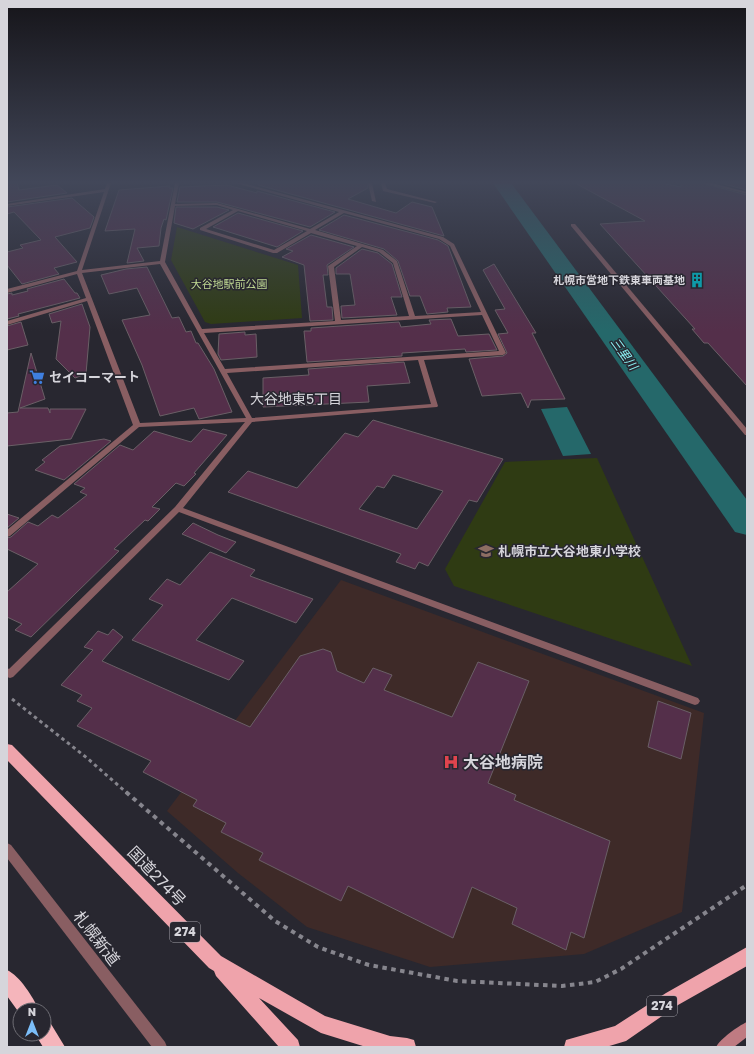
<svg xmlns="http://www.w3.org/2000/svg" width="754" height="1054" font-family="'Golos Text','Noto Sans JP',sans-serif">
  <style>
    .medical { fill: #3e2a28 }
    .green { fill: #2f3b13 }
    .water { fill: #25686a }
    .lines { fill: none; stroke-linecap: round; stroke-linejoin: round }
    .river { fill: #25686a; fill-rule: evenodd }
    .building { fill: #542f4a; stroke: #6a5f66; fill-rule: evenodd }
    .path-far1 { stroke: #86858d; stroke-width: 3; stroke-dasharray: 3.5 3.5; stroke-linecap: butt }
    .path { stroke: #86858d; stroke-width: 4; stroke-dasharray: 4.5 4.5; stroke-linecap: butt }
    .service { fill: #895e62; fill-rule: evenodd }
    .minor { fill: #895e62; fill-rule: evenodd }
    .tertiary { fill: #895e62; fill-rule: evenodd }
    .secondary { fill: #bf7b82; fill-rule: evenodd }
    .trunk { fill: #efa3ab; fill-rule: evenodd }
    .motorway { fill: #f5b5bb; fill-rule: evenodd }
    .labels { text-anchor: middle; stroke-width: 3; stroke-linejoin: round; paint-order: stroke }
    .far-poi-label { font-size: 11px; font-weight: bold; fill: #d6d5db; stroke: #282730; text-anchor: end }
    .far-park-label { font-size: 11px; fill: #bfd892; stroke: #282730 }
    .far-water-label { font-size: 12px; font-style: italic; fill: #8af1f4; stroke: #282730 }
    .shield { fill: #282730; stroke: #a2a1a8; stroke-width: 1 }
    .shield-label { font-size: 12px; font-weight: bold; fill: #d6d5db }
    .poi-label { font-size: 13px; font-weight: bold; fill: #d6d5db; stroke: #282730; text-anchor: start }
    .neighbourhood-label { font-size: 14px; fill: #d6d5db; stroke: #282730 }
    .near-poi-label { font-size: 16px; font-weight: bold; fill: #d6d5db; stroke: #282730; text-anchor: start }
    .near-street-label { font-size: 16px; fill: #d6d5db; stroke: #282730 }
  </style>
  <rect width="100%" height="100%" fill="#282730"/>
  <polygon class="medical" points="341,580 704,713 682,912 584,954 430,967 307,927 238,873 167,811"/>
  <g class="green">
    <polygon points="177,227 298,265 302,318 211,324 205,322 171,260"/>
    <polygon points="597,458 692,666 454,586 445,569 505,462"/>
  </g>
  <polygon class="water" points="567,407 591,454 563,456 541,409"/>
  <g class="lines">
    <polygon class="river" points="493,183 511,183 747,500 747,535 735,532"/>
  </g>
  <g class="building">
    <polygon points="7,183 17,183 19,190 57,185 67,193 7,202"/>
    <polygon points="258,183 367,183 368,188 348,199 396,213 412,202 432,207 444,236 258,185"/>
    <polygon points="575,183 661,183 681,187 681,183 702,183 747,195 747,386 708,343 704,343 692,329 695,329 600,224 645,221"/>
    <polygon points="720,183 747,183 747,190"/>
    <polygon points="227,185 257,193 257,191 335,212 310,227 217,202 177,202 180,187"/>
    <polygon points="170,186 169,188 173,188 166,220 164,219 161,228 159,246 137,248 144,261 127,263 135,229 105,231 119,190"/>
    <polygon points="72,198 94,217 90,228 55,237 77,262 54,268 59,274 22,284 7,265 7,252 23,248 20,245 41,240 14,212 7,214 7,207"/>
    <polygon points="176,207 217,207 229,210 193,229 174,223"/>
    <polygon points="238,213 303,231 277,247 213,227"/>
    <polygon points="344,215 438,240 448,246 471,307 447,308 448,312 427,314 420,296 410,296 398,261 384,249 319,230"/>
    <polygon points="311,235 354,247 327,265 328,275 323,275 327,307 332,307 333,320 310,321 304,265 282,257 293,251 286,249"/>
    <polygon points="362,249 378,253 392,264 402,297 391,297 397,315 342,318 341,306 355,305 350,274 336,274 336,268"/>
    <polygon points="494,264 536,333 532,333 565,399 531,400 528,408 521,393 482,396 469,359 503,356 507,353 498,334 508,333 495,310 505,309 483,270"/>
    <polygon points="147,267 172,318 179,317 186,332 191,331 196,343 198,343 214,369 232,412 199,419 194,408 160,416 142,365 122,320 150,315 137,288 109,294 101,275 126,269"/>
    <polygon points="64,279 75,293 77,293 80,298 18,314 19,316 7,319 7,294 12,293 12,295 28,291 27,289"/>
    <polygon points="82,304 90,327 86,374 75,378 56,359 61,321 52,323 49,314"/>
    <polygon points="451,319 458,336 489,334 497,350 466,352 465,349 402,353 402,356 307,362 304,331 311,331 311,328 399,322 401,327 431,324 429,320"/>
    <polygon points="21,322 28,345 7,350 7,326"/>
    <polygon points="245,332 245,335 256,334 257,357 221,360 218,354 219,334"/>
    <polygon points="31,353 45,399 20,408 48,408 50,413 50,409 86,409 71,439 7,446 7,413 18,412"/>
    <polygon points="404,362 410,383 367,386 369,402 263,407 263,378 309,375 308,369"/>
    <path d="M373,420L503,459L477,502L469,500L428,566L419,562L415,569L396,562L401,554L228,492L248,471L297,488L345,433L358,437ZM393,475L443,491L417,529L359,509L377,486L384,488Z"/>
    <polygon points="203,429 227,435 194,473 196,474 184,486 176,483 152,507 160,509 148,521 145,520 114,549 119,551 31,637 15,630 22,624 7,617 7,592 38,564 7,549 7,538 11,537 28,522 38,526 52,515 58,518 87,495 80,492 85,488 74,484 120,445 133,450 154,431 191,442"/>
    <polygon points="104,439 111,441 64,480 35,470 45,462 42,460 60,446"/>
    <polygon points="7,514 19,518 7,528"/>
    <polygon points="193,523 218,535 236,542 226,553 182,534"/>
    <polygon points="210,552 255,570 250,576 313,599 296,623 232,598 196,640 244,661 229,680 132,640 163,605 149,599 167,579 180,585"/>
    <polygon points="113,629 123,637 102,661 250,727 300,656 323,649 331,652 337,671 364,683 373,668 392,675 384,690 452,717 478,662 529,681 488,783 516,795 514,800 610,841 584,938 571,932 566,950 512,924 517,908 472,887 453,938 348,886 341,901 259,860 263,853 221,832 226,823 193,806 197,800 143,772 151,761 77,726 92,708 77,701 82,695 61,685 93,650 84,647 98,631 108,635"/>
    <polygon points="658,701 691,713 681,759 648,747"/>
  </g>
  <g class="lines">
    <polyline class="path-far1" points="12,699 87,758 127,793"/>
    <polyline class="path" points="126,792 275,921 318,947 369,965 457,981 562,986 595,982 621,969 747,885"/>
    <g class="service">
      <polygon points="368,183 372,183 376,202 372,201"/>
      <polygon points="381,183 385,183 387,189 437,202 435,203 383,191"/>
      <polygon points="571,224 575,224 747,429 747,435 745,435 571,226"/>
    </g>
    <path class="minor" d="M107,183H111L82,270L160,261L175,183H179L175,204L217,203L310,229L339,212L235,183H243L443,237L454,244L506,353L503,355L424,360L438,406L437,407L252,422L183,508L698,698L700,701L698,704L695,705L692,704L179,512L13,677L10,678L7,677V668L9,669L175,507L245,422L139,427L10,536L7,537V530L133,425L87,301L7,325V321L86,298L77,274L7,293V289L77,271L104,192L7,206V204L105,189ZM217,205L233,210L200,228V230L273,253H277L311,233L357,246L328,266L335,321L202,329L165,262L175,206ZM238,211L307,231L274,250L206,229ZM344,213L439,239L450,246L481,312L415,316L397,261L383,250L315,230ZM362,247L379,252L393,263L409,316L341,320L334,267ZM160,264L246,418L140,423L82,273ZM482,315L499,351L225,369L204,333ZM418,360L431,404L252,418L227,373Z"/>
    <g class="tertiary">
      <polygon points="703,183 712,183 747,192 747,194"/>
      <polygon points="7,843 11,845 165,1042 167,1047 152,1047 7,858"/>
    </g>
    <path class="secondary" d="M747,1022V1037L734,1047H716C720,1039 738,1026 747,1022Z"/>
    <g class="trunk">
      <polygon points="7,744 12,745 221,956 325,1016 390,1036 407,1038 414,1040 416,1047 366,1047 321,1033 259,998 298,1040 300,1047 279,1047 216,976 214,971 209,968 7,760"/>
      <polygon points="747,947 747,966 678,1005 626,1041 606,1047 564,1047 566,1040 615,1026 666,993"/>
    </g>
    <g class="motorway">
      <path d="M7,970C20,976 33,997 39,1010H20V1014L7,996Z"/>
      <polygon points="44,1021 51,1024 65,1047 43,1047 35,1034 44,1034"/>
    </g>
  </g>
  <linearGradient id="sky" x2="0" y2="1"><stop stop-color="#16151a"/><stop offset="0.55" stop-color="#424759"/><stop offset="1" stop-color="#424759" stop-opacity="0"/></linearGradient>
  <rect width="754" height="331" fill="url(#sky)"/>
  <defs>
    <g id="building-bare" transform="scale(1.2)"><path d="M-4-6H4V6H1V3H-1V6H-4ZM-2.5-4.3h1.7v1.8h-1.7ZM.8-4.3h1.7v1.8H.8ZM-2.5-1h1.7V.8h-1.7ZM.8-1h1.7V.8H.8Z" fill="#0f9aa8" stroke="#282730" stroke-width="2.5" paint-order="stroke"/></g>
    <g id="supermarket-bare" transform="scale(1.2)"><path d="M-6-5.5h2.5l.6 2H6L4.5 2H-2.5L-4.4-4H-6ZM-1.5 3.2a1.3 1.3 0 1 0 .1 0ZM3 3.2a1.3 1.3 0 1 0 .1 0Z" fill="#3f7fe0" stroke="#282730" stroke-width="2.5" paint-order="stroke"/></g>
    <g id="school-bare" transform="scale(1.2)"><path d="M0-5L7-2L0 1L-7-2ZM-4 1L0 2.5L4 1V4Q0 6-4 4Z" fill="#8d6e63" stroke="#282730" stroke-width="2.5" paint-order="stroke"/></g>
    <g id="hospital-bare" transform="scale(1.2)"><path d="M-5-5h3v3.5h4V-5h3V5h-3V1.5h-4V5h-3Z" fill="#e0444e" stroke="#282730" stroke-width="2.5" paint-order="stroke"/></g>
  </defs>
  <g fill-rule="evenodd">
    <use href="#building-bare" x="697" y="280"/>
    <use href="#supermarket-bare" x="37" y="377"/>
    <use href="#school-bare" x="486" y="551"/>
    <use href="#hospital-bare" x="451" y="762"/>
  </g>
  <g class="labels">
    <g class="far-poi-label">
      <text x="685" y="284">札幌市営地下鉄東車両基地</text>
    </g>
    <g class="far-park-label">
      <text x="229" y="288">大谷地駅前公園</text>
    </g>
    <g class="far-water-label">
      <text transform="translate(624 354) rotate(54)" y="4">三里川</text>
    </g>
    <g class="shield">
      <rect x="170" y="922" width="30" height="20" rx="3"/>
      <rect x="647" y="996" width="30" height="20" rx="3"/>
    </g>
    <g class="shield-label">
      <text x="185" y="936">274</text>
      <text x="662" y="1010">274</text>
    </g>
    <g class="poi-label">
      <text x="49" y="382">セイコーマート</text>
      <text x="498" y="556">札幌市立大谷地東小学校</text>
    </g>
    <g class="neighbourhood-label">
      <text x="296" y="404">大谷地東5丁目</text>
    </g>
    <g class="near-poi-label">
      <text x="463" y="768">大谷地病院</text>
    </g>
    <g class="near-street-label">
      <text transform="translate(157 876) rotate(46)" y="6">国道274号</text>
      <text transform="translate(97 938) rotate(52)" y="6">札幌新道</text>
    </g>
  </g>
  <rect width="754" height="1054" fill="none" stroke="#d6d5db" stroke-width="16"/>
  <g transform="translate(32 1022)"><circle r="19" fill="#282730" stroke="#6e6d74"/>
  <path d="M0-3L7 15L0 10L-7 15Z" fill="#7bbef9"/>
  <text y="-6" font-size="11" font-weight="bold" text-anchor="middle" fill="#d6d5db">N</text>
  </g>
</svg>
